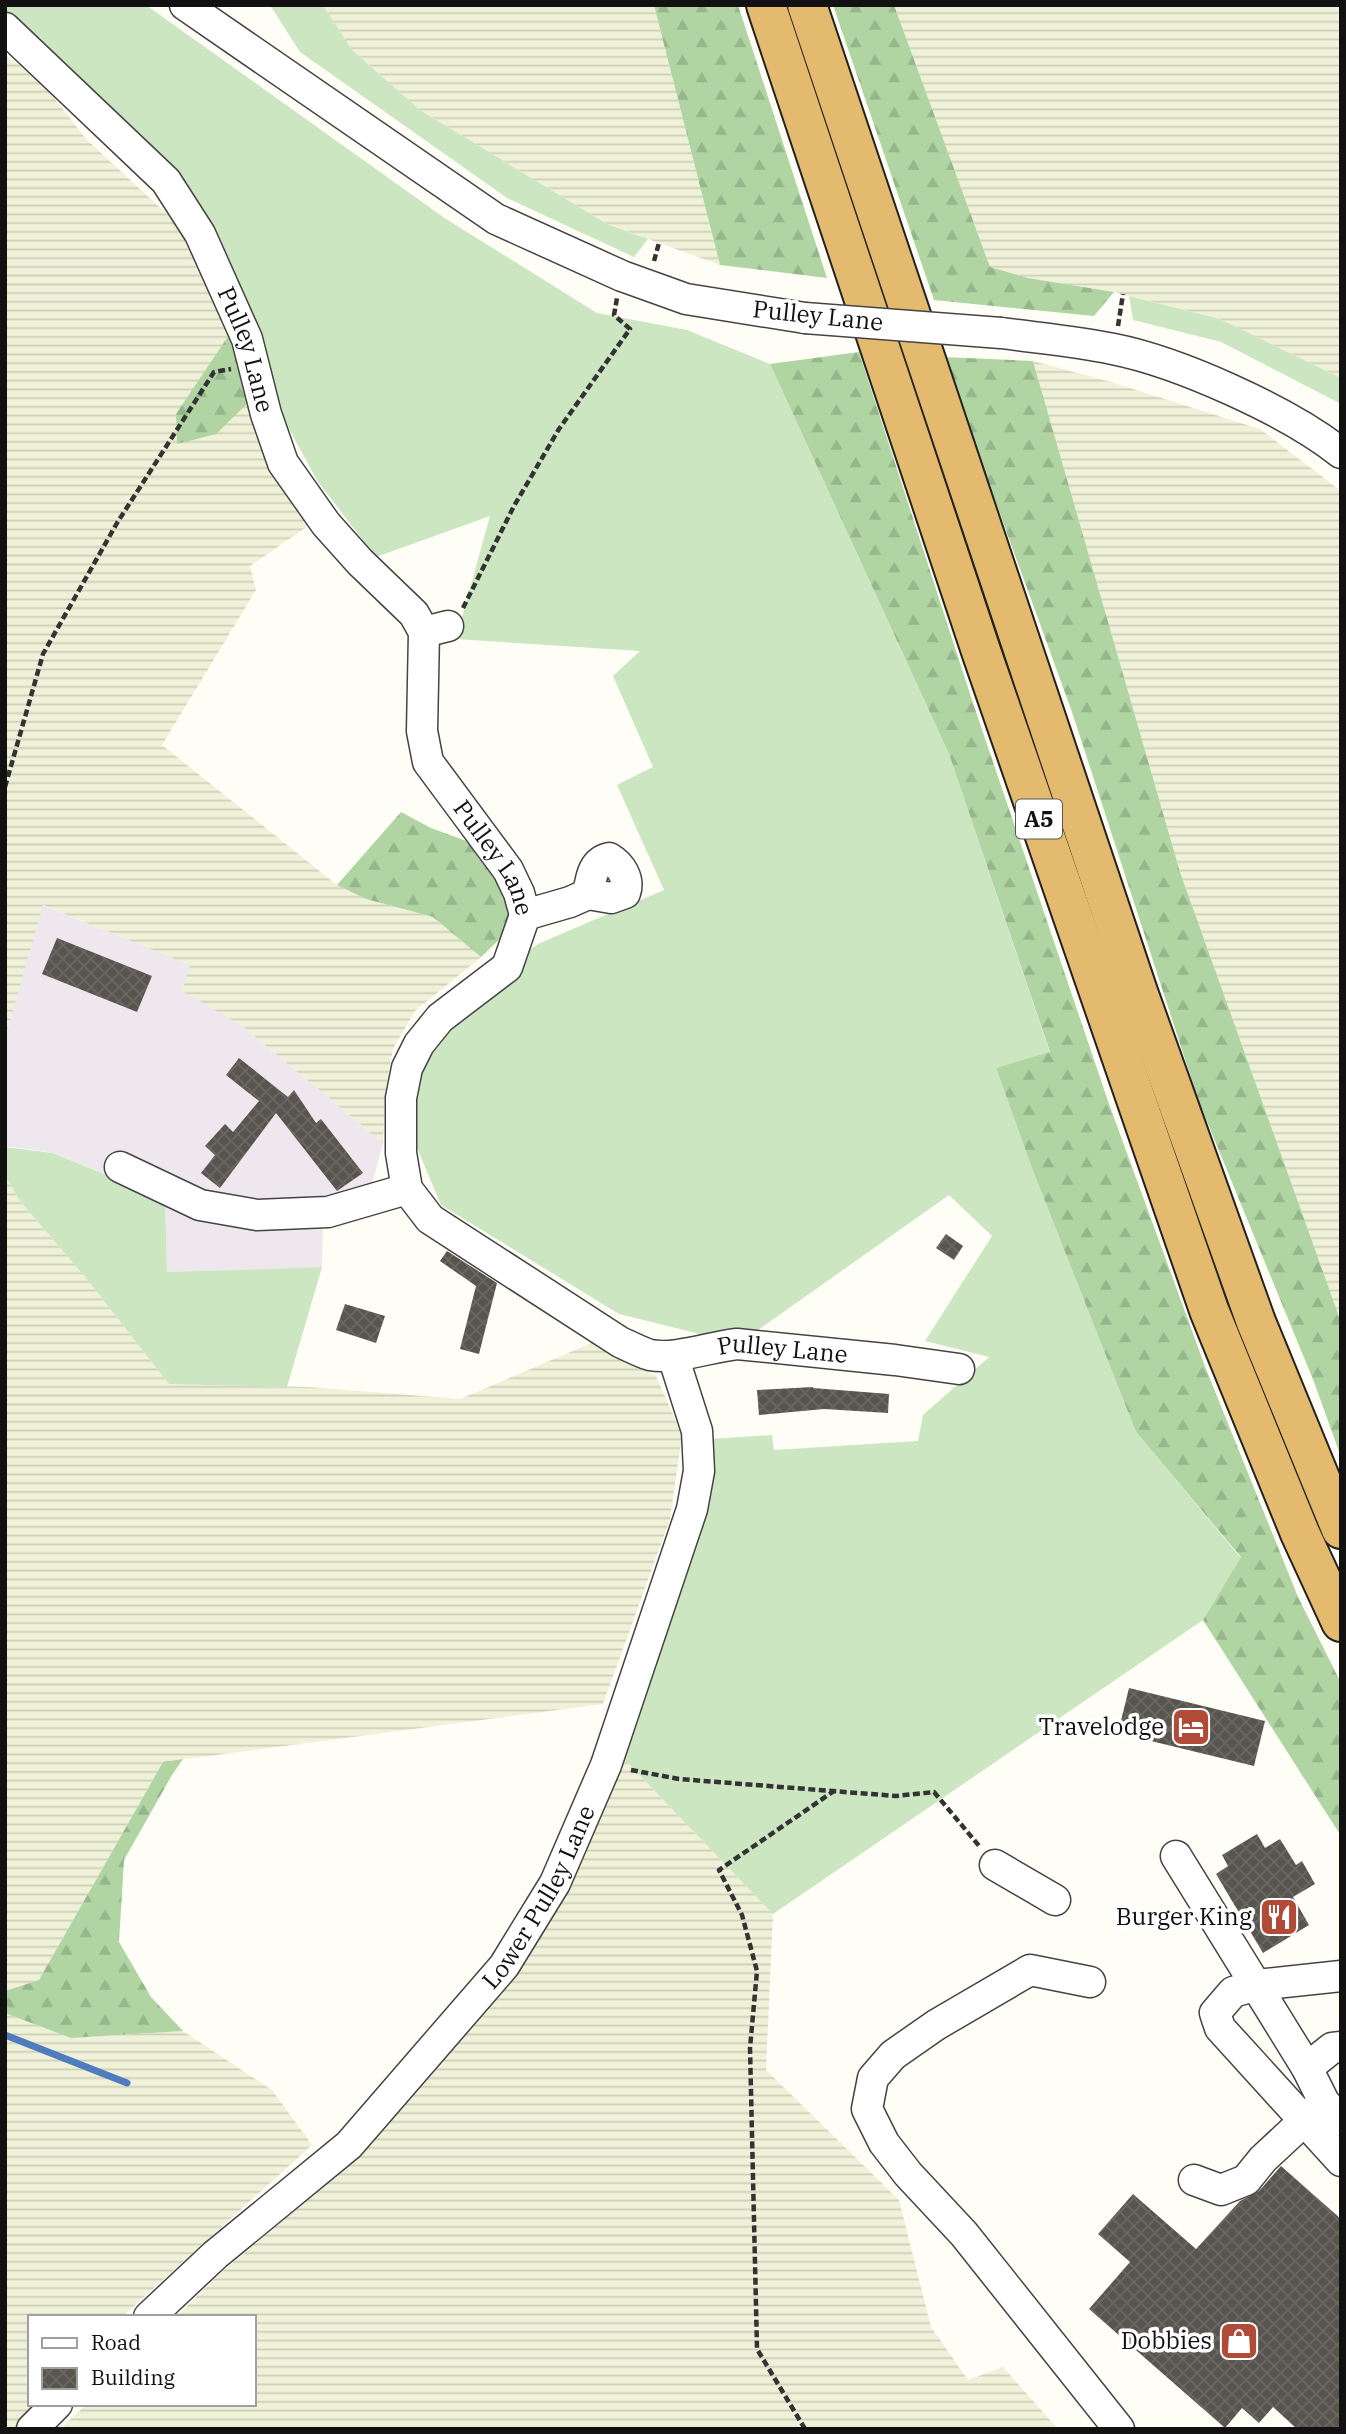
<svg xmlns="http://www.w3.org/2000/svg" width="1346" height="2434" font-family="'IBM Plex Serif',serif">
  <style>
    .industrial { fill: #eee7ed }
    .farmland { fill: url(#farmland-rules) }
    .grass { fill: #cde6c2 }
    .forest { fill: url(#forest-firs) }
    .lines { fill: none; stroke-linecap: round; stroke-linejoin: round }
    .stream { stroke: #4f7cbf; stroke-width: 7 }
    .building { fill: url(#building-cross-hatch) }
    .minor-casing { stroke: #444; stroke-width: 33 }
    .highway-casing { stroke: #222; stroke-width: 42 }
    .path { stroke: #333; stroke-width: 4.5; stroke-dasharray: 7 3.5; stroke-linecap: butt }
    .minor { stroke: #fff; stroke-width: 30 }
    .highway { stroke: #e4bb6e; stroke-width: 38 }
    .minor-bridge-casing { stroke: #444; stroke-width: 33; stroke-linecap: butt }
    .minor-bridge { stroke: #fff; stroke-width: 30 }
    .labels { text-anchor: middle; stroke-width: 7; stroke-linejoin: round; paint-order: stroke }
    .shield { fill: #fff; stroke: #585858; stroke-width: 2 }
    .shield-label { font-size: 23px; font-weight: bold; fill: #111 }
    .street-label { font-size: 24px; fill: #111; stroke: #fff }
    .poi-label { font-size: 24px; fill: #111; stroke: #fff; text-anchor: end }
  </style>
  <defs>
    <pattern id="farmland-rules" width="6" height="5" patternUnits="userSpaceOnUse" patternTransform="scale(1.75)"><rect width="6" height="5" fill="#eff2d8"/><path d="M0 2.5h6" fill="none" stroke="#ccceb8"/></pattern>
    <pattern id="forest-firs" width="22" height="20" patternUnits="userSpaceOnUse" patternTransform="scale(1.75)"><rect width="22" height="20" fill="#b0d5a3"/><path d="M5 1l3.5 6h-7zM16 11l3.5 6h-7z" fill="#96b68b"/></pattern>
    <pattern id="building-cross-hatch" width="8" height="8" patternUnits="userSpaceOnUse" patternTransform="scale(1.75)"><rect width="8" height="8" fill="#58544e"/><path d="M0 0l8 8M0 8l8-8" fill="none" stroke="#6b6863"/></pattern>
  </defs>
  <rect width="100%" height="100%" fill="#fefef6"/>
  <polygon class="industrial" points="42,905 191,965 183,991 241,1025 383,1143 372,1184 323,1217 322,1267 167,1272 165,1199 54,1153 5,1146 5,1039"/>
  <g class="farmland">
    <polygon points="323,5 654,5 720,265 607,224 420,110 352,50"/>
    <polygon points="894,5 1341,5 1341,378 1220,319 1114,292 1028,278 990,267"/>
    <polygon points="5,56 37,76 86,139 180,226 229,335 177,414 254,397 278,470 308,526 250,566 256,590 162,745 337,885 366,899 433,917 481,957 415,1011 393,1049 385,1093 383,1143 241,1025 182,991 190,965 43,905 5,1039"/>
    <polygon points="1033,361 1111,382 1260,429 1341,491 1341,1322 1180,872"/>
    <polygon points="5,1176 20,1201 86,1278 169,1384 309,1387 460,1399 594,1342 656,1376 682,1435 670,1519 603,1704 163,1762 39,1980 5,1991"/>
    <polygon points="622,1757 773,1914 766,2070 899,2200 931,2327 968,2380 1003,2367 1058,2429 60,2429 87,2404 254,2404 254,2317 176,2317 218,2275 357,2158 505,1989 571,1887"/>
    <polygon points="5,2013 71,2038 183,2031 272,2090 312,2145 122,2317 30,2317 30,2404 36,2404 14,2429 5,2429"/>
  </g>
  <g class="grass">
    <polygon points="5,5 146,5 446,219 597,313 687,330 770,364 949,754 1050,1053 996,1068 1033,1171 1136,1432 1241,1558 1203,1620 773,1914 622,1757 711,1439 772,1435 774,1450 918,1441 923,1415 989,1357 925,1341 992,1236 949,1195 758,1330 704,1335 619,1314 441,1205 414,1141 414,1096 424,1062 455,1021 529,950 540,943 664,890 617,785 653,767 613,676 640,651 456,639 490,516 376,557 318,482 288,427 228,256 203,208 131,131 5,14"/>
    <polygon points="270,5 323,5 352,50 420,110 607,224 648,239 634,257 507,198 300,52"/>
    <polygon points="1129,296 1220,319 1341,378 1341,404 1221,342 1133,320"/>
    <polygon points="5,1147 53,1153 165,1199 167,1272 322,1267 287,1387 169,1384 86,1278 20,1201 5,1176"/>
  </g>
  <g class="forest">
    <polygon points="654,5 738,5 827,278 720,265"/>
    <polygon points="833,5 894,5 990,267 1028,278 1114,292 1094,316 934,300"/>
    <polygon points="229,335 244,366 254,397 216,434 177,444 176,414"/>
    <polygon points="859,352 973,703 1109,1104 1206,1369 1298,1597 1341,1683 1341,1836 1203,1620 1241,1557 1136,1432 1033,1171 996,1068 1050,1052 949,754 770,364"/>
    <polygon points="943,357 1033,361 1180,872 1341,1322 1341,1457 1314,1382 1199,1102 1072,712"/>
    <polygon points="401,812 431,828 480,846 511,909 503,936 481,957 433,917 366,899 337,885"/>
    <polygon points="183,1759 172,1775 124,1860 119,1942 151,1997 183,2031 71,2038 5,2013 5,1991 39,1980 163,1762"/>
  </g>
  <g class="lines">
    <polyline class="stream" points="5,2035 127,2083"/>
  </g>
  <g class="building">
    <polygon points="57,938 152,976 137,1012 42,974"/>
    <polygon points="239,1058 288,1097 294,1090 316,1123 321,1119 363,1173 337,1191 276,1113 220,1188 201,1173 215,1155 205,1146 225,1124 233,1132 259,1101 226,1075"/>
    <polygon points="946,1234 963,1246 954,1260 936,1248"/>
    <polygon points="447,1251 497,1283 479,1354 460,1349 476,1286 440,1261"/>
    <polygon points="345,1304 385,1316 376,1343 336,1330"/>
    <polygon points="813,1387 813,1388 889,1394 888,1413 824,1409 759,1415 757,1390"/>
    <polygon points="1129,1688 1265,1721 1254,1766 1118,1733"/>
    <polygon points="1257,1834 1265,1848 1280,1839 1296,1865 1302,1861 1315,1884 1293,1897 1309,1925 1263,1953 1216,1874 1228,1866 1222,1855"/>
    <polygon points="1281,2166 1341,2219 1341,2429 1297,2429 1273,2407 1259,2423 1242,2408 1225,2428 1089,2309 1130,2262 1098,2234 1133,2194 1196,2249 1240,2201 1259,2191"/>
  </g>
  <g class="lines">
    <g class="minor-casing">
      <g id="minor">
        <polyline points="185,5 496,219 622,276 686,299 805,318"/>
        <path id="s1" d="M5,28L166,181L200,234L247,339L266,414L283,463L326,524L360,562L414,614L424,632L422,731L428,762L508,870L519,893L525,915L507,967L440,1018L419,1044L407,1068L401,1098V1153L407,1189L430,1219L620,1342C629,1346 640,1352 650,1355C675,1360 710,1347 737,1344L895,1360L959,1369"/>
        <path d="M1001,333C1038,338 1076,341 1113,349C1179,362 1288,411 1341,453"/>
        <polyline points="424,632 448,626"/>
        <path d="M525,915L570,902L588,894C591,879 592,862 609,858C621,865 630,879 625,893L611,898L588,894"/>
        <polyline points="120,1167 200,1205 257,1215 328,1212 407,1189"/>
        <polyline points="1176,1856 1307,2068 1324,2102 1341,2121"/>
        <polyline points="995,1865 1055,1900"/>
        <polyline points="1341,1976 1257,1985 1233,1992 1215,2013 1220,2028 1341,2161"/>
        <polyline points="1090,1982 1030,1970 936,2025 893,2055 873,2078 867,2109 884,2143 908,2174 964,2234 1119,2429"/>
        <polyline points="1307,2068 1332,2048 1341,2047"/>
        <polyline points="1194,2180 1221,2190 1246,2180 1263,2159 1320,2106"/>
        <path id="s2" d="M149,2317L215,2255L349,2145L504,1966L555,1883L606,1765L692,1509L699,1471L697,1431L673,1356"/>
        <polyline points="32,2429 57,2404"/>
      </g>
    </g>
    <g class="highway-casing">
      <g id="highway">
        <polyline points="766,5 981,651 1209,1310 1300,1533 1341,1622"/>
        <polyline points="807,5 1138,992 1256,1322 1341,1529"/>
      </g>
    </g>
    <g class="path">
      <polyline points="654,261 659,243"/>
      <polyline points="1118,326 1123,294"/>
      <polyline points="463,608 514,506 559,429 630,329 614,315 617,298"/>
      <polyline points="5,787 43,654 117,523 214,372 231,369"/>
      <polyline points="631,1770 679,1779 896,1796 934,1792 980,1847"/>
      <polyline points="805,2429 757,2349 750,2048 757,1971 742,1915 719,1870 834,1791"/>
    </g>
    <use href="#minor" class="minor"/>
    <use href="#highway" class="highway"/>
    <g class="minor-bridge-casing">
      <polyline id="minor-bridge" points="805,318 1001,333"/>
    </g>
    <use href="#minor-bridge" class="minor-bridge"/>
  </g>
  <defs>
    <g id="hotel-square" transform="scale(2.0125)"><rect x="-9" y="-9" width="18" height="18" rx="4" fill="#b24a38" stroke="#fff"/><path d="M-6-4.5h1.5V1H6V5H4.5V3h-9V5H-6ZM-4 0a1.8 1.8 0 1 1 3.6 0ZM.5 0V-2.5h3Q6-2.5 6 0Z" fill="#fff"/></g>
    <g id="restaurant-square" transform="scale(2.0125)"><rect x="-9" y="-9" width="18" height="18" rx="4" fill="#b24a38" stroke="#fff"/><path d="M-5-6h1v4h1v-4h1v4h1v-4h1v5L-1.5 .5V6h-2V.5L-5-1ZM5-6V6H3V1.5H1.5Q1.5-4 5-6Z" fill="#fff"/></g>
    <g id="shop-square" transform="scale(2.0125)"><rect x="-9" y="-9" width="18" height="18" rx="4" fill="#b24a38" stroke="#fff"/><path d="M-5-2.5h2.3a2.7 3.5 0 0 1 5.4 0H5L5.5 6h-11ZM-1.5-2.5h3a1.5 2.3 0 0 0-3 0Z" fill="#fff"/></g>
  </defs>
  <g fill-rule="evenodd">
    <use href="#hotel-square" x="1191" y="1727"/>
    <use href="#restaurant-square" x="1279" y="1917"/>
    <use href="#shop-square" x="1239" y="2341"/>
  </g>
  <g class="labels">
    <rect class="shield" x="1016" y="799.5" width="46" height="39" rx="5"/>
    <g class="shield-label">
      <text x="1039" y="827">A5</text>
    </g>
    <g class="street-label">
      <text transform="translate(818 316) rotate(6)" y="8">Pulley Lane</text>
      <text dy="8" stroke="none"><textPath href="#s1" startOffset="410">Pulley Lane</textPath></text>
      <text dy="8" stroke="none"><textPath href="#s1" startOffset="998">Pulley Lane</textPath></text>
      <text dy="8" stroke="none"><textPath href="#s1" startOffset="1816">Pulley Lane</textPath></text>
      <text dy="8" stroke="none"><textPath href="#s2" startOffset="578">Lower Pulley Lane</textPath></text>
    </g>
    <g class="poi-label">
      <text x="1164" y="1735">Travelodge</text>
      <text x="1252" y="1925">Burger King</text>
      <text x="1212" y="2349">Dobbies</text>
    </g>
  </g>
  <rect width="1346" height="2434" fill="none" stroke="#111111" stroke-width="14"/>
  <rect x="28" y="2315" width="228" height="91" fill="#ffffff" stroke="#a0a0a0" stroke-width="2"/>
  <rect x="42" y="2338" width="35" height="10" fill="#ffffff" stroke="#a0a0a0" stroke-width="2"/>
  <text x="91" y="2350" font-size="21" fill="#111111">Road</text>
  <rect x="42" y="2368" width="35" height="21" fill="url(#building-cross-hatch)" stroke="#a0a0a0" stroke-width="2"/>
  <text x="91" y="2385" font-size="21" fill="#111111">Building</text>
</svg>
